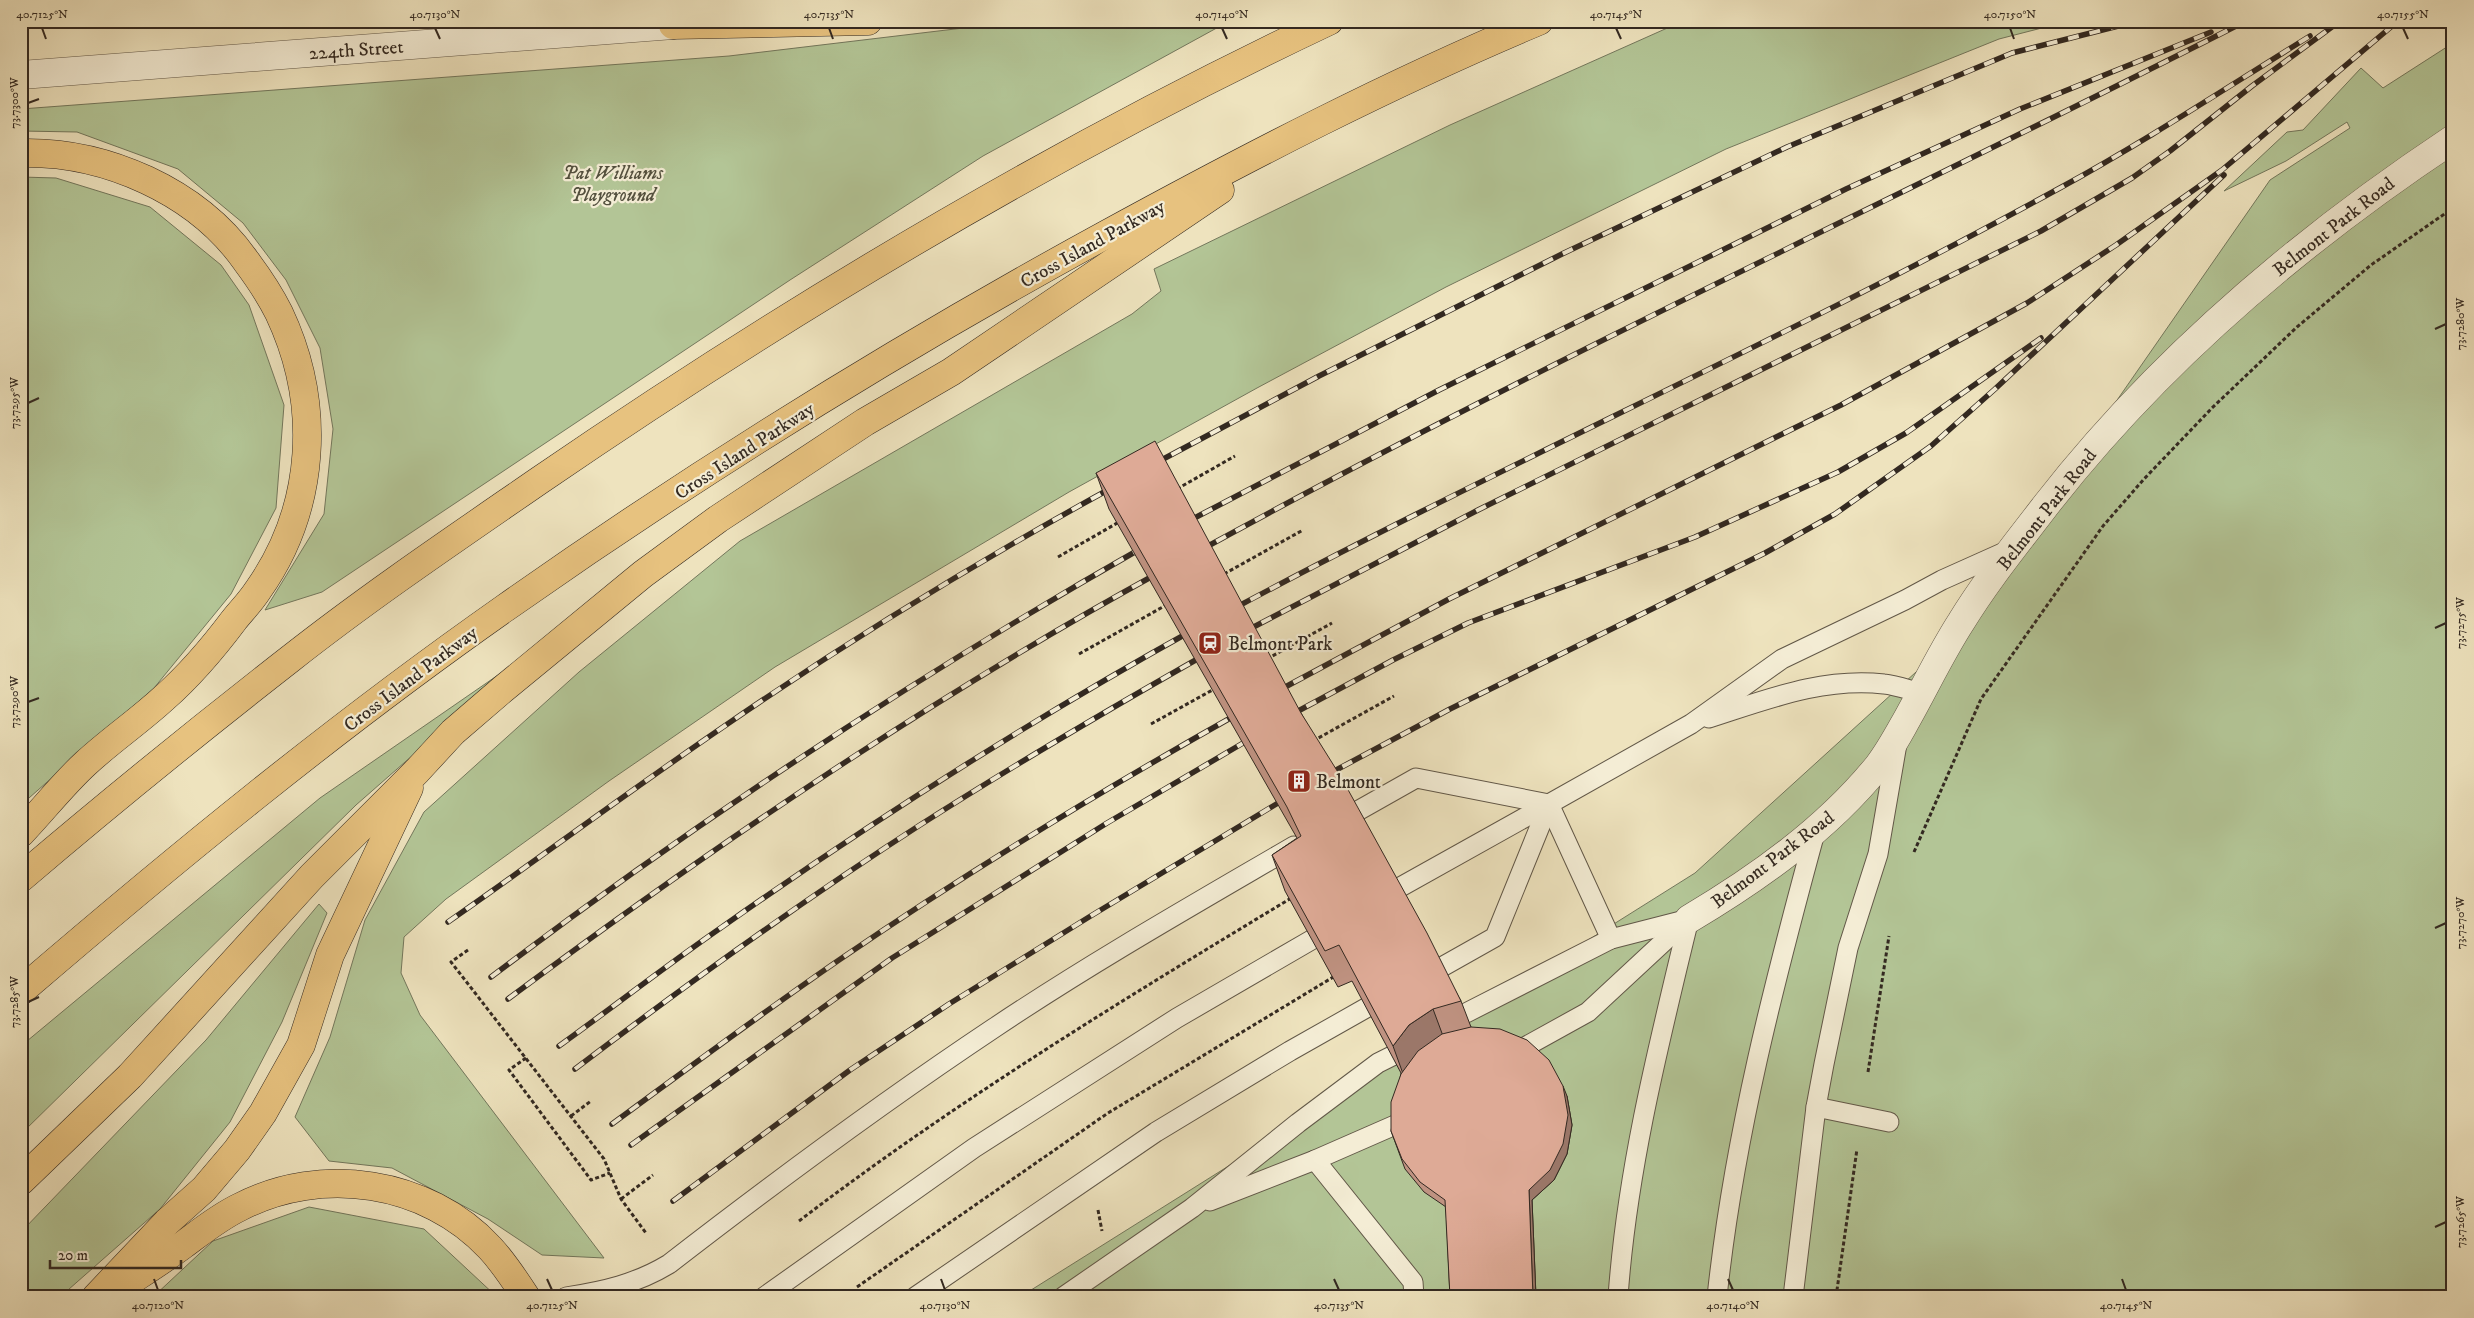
<svg xmlns="http://www.w3.org/2000/svg" width="2474" height="1318" font-family="'IM FELL DW Pica',serif">
  <style>
    .green { fill: #b3c596; stroke: #73775c }
    .lines { fill: none; stroke-linecap: round; stroke-linejoin: round }
    .service-casing { stroke: #625848; stroke-width: 21 }
    .minor-casing { stroke: #625848; stroke-width: 29 }
    .tertiary-casing { stroke: #625848; stroke-width: 29 }
    .motorway-casing { stroke: #332921; stroke-width: 29 }
    .path { stroke: #332921; stroke-width: 3; stroke-dasharray: 4 2.5; stroke-linecap: butt }
    .service { stroke: #f4edd5; stroke-width: 19 }
    .minor { stroke: #f4edd5; stroke-width: 28 }
    .tertiary { stroke: #f4edd5; stroke-width: 28 }
    .motorway { stroke: #e7c27f; stroke-width: 28 }
    .rail-casing { stroke: #332921; stroke-width: 5.5 }
    .rail { stroke: #f4edd5; stroke-width: 4; stroke-dasharray: 11; stroke-linecap: butt }
    .wall { fill: #bf9281; stroke: #332921 }
    .shaded-wall { fill: #9b7769; stroke: #332921 }
    .building { fill: #deaa96; stroke: #332921 }
    .ticks { fill: none; stroke: #332921; stroke-width: 2 }
    .labels { text-anchor: middle; stroke-width: 4.5; stroke-linejoin: round; paint-order: stroke }
    .street-label { font-size: 19px; fill: #332921; stroke: #f4edd5 }
    .park-label { font-size: 19px; font-style: italic; fill: #53503e; stroke: #f4edd5 }
    .poi-label { font-size: 19px; fill: #332921; stroke: #f4edd5; text-anchor: start }
    .neatline { fill: none; stroke: #332921; stroke-width: 2 }
    .ticks-label { font-size: 12px; text-anchor: middle; fill: #332921 }
  </style>
  <rect width="100%" height="100%" fill="#eee3be"/>
  <filter id="stains"><feTurbulence type="fractalNoise" baseFrequency=".004" numOctaves="4"/><feColorMatrix values="0 0 0 0 .2 0 0 0 0 .09 0 0 0 0 .02 0 0 0 .5 -.17"/></filter>
  <radialGradient id="worn" r=".72"><stop offset=".6" stop-color="#630" stop-opacity="0"/><stop offset="1" stop-color="#630" stop-opacity=".3"/></radialGradient>
  <g class="green">
    <polygon points="1022,21 1224,21 1224,24 983,156 790,280 322,592 265,610 324,514 333,429 320,348 286,280 243,223 178,169 77,132 21,131 21,109 729,56"/>
    <polygon points="1683,21 2069,21 1999,39 1726,149 1446,287 1257,388 1069,492 775,667 609,781 446,899 404,937 401,973 420,1015 604,1258 542,1255 488,1219 392,1168 329,1161 295,1117 330,1037 365,920 424,812 579,672 740,541 1132,314 1161,291 1154,269 1450,125"/>
    <polygon points="2453,43 2453,1297 1020,1297 1695,873 1949,642 2270,180 2350,128 2347,122 2286,161 2224,191 2287,132 2303,130 2361,68 2383,88"/>
    <polygon points="21,177 56,178 150,207 221,265 249,305 284,405 276,508 231,594 154,688 21,805"/>
    <polygon points="527,655 356,805 21,1134 21,1046 320,798"/>
    <polygon points="319,904 327,913 282,1022 230,1122 160,1209 60,1297 21,1297 21,1232 206,1040"/>
    <polygon points="309,1207 424,1229 497,1297 153,1297 213,1241"/>
  </g>
  <g class="lines">
    <g class="service-casing">
      <g id="service">
        <path d="M1709,718C1766,700 1822,677 1884,684C1896,685 1909,690 1921,693"/>
        <polyline points="1549,804 1611,939"/>
        <polyline points="1354,813 1416,778 1549,804 1691,724 1782,659 1905,600 1942,580 2009,550"/>
        <polyline points="1395,890 1549,804"/>
        <polyline points="1440,968 1495,937 1549,804"/>
        <polyline points="1462,1015 1611,939 1689,919"/>
        <polyline points="1523,1048 1588,1012 1686,921"/>
        <polyline points="1816,1107 1889,1122"/>
        <polyline points="1315,1160 1413,1282 1414,1297"/>
        <polyline points="1210,1201 1315,1160 1395,1125"/>
        <path d="M566,1297C604,1291 636,1284 669,1264C775,1182 883,1102 994,1028C1091,963 1193,905 1294,846"/>
        <polyline points="764,1297 974,1148 1177,1018 1313,939"/>
        <polyline points="915,1297 1156,1132 1290,1051 1366,1008"/>
        <polyline points="1063,1297 1192,1208 1298,1123 1378,1063 1392,1056"/>
        <path d="M1618,1297C1627,1169 1659,1043 1689,919"/>
        <path d="M1717,1297C1734,1137 1774,983 1816,829"/>
        <polyline points="1793,1297 1816,1107 1824,1064 1848,948 1878,854 1897,744"/>
      </g>
    </g>
    <g class="minor-casing">
      <path id="minor" d="M1689,919C1758,878 1827,829 1878,766C1889,752 1898,735 1907,719C1925,687 1941,653 1961,622C1986,581 2017,543 2046,505C2158,361 2301,240 2453,139"/>
    </g>
    <g class="tertiary-casing">
      <polyline id="tertiary" points="21,75 673,25"/>
    </g>
    <g class="motorway-casing">
      <g id="motorway">
        <polyline points="673,25 868,21"/>
        <path d="M21,153C105,151 197,191 246,261C258,277 270,295 279,313C322,404 316,508 258,590C251,601 242,610 234,620C213,648 190,675 164,698C139,721 111,740 86,763C63,784 43,810 21,833"/>
        <path d="M21,878C109,803 199,730 290,659C370,596 456,538 540,480C791,308 1054,151 1329,21"/>
        <path d="M21,991C177,857 337,726 505,608C698,472 900,347 1107,234C1248,157 1391,83 1539,21"/>
        <polyline points="21,1181 130,1076 312,876 417,771 453,732 503,689 643,574 718,519 865,422 951,372 1220,190"/>
        <path d="M121,1287C142,1273 163,1260 183,1245C202,1231 219,1217 240,1207C321,1165 427,1180 490,1248C504,1263 515,1280 526,1297"/>
        <polyline points="96,1297 167,1222 204,1189 237,1150 263,1113 301,1045 330,955 409,788"/>
      </g>
    </g>
    <g class="path">
      <polyline points="1177,489 1235,456"/>
      <polyline points="1058,557 1119,522"/>
      <polyline points="1224,574 1303,530"/>
      <polyline points="1079,654 1168,604"/>
      <polyline points="1267,659 1332,623"/>
      <polyline points="1151,724 1216,688"/>
      <polyline points="1313,741 1394,696"/>
      <polyline points="1914,852 1981,699 2103,526 2144,479 2212,408 2297,327 2371,265 2453,208"/>
      <polyline points="468,950 451,962 604,1159 621,1199 646,1233"/>
      <polyline points="526,1058 509,1070 591,1180 610,1173"/>
      <polyline points="1868,1072 1889,936"/>
      <polyline points="571,1116 591,1101"/>
      <polyline points="621,1199 653,1175"/>
      <polyline points="1098,1210 1102,1231"/>
      <path d="M799,1221C956,1101 1124,999 1293,897"/>
      <polyline points="857,1287 1108,1113 1335,976"/>
      <polyline points="1836,1297 1857,1149"/>
    </g>
    <use href="#service" class="service"/>
    <use href="#minor" class="minor"/>
    <use href="#tertiary" class="tertiary"/>
    <use href="#motorway" class="motorway"/>
    <g class="rail-casing">
      <g id="rail">
        <polyline points="1152,465 1319,376 1562,254 1787,147 2012,53 2138,21"/>
        <polyline points="1183,524 1439,390 1846,189 2020,109 2211,32"/>
        <path d="M1197,552C1541,363 1897,198 2246,21"/>
        <path d="M1231,610C1504,464 1787,338 2058,189C2144,142 2226,88 2310,36"/>
        <polyline points="1242,633 1478,510 2041,231 2132,178 2170,151 2252,86 2340,21"/>
        <polyline points="1274,693 1449,599 1841,405 2027,303 2116,245 2222,170 2398,21"/>
        <polyline points="1287,717 1393,660 1468,623 1695,537 1838,472 1906,433 2041,338"/>
        <polyline points="1323,777 1450,709 1765,553 1835,514 1931,446 1995,389 2224,175"/>
        <path d="M448,922C541,857 632,789 726,725C851,639 982,559 1115,486"/>
        <path d="M491,977C700,819 918,675 1147,545"/>
        <path d="M508,999C718,843 931,698 1160,572"/>
        <path d="M559,1046C613,1007 667,965 722,927C874,820 1031,720 1193,630"/>
        <path d="M575,1069C687,984 802,901 920,825C1014,765 1111,708 1208,653"/>
        <path d="M612,1124C687,1069 762,1013 839,960C969,871 1104,789 1241,712"/>
        <polyline points="631,1145 892,958 1107,823 1255,736"/>
        <polyline points="673,1201 850,1070 949,1004 1089,917 1288,797"/>
      </g>
    </g>
    <use href="#rail" class="rail"/>
  </g>
  <polygon class="wall" points="1096,473 1301,713 1461,1001 1471,1027 1567,1096 1572,1125 1567,1154 1554,1180 1532,1200 1536,1297 1450,1297 1446,1207 1424,1192 1405,1169 1391,1131 1401,1073 1352,981 1338,987 1285,891 1272,855 1297,838 1109,509"/>
  <g class="shaded-wall">
    <polygon points="1433,1009 1446,1044 1406,1082 1393,1046 1409,1025"/>
    <polygon points="1563,1086 1567,1096 1572,1125 1567,1154 1554,1180 1532,1200 1536,1297 1533,1297 1529,1190"/>
  </g>
  <g class="building">
    <polygon points="1155,441 1301,713 1341,777 1427,933 1461,1001 1433,1009 1409,1025 1393,1046 1339,945 1325,951 1272,855 1301,836 1287,807 1096,473"/>
    <polygon points="1471,1027 1500,1029 1527,1040 1549,1060 1563,1086 1568,1115 1563,1144 1550,1170 1529,1190 1533,1297 1450,1297 1445,1200 1420,1182 1402,1159 1391,1131 1391,1102 1401,1074 1418,1051 1442,1034"/>
  </g>
  <path class="ticks" d="M42,28L46,39M435,28L440,39M829,28L833,39M1222,28L1227,39M1616,28L1621,39M2010,28L2014,39M2403,28L2408,39M28,103L39,99M2435,329L2446,324M28,403L39,398M2435,628L2446,623M28,702L39,698M2435,928L2446,923M28,1002L39,997M2435,1227L2446,1222M154,1279L158,1290M547,1279L552,1290M941,1279L945,1290M1334,1279L1339,1290M1728,1279L1733,1290M2122,1279L2126,1290"/>
  <defs>
    <g id="station-square" transform="scale(1.25)"><rect x="-9" y="-9" width="18" height="18" rx="4" fill="#8f2418" stroke="#f4edd5"/><path d="M-3-6H3Q5-6 5-4V2Q5 4 3 4L4.5 6H3L1.5 4h-3L-3 6H-4.5L-3 4Q-5 4-5 2V-4Q-5-6-3-6ZM-3.5-4v3h7v-3ZM-3.5 1v1.5H-2V1ZM2 1v1.5H3.5V1Z" fill="#fff"/></g>
    <g id="building-square" transform="scale(1.25)"><rect x="-9" y="-9" width="18" height="18" rx="4" fill="#8f2418" stroke="#f4edd5"/><path d="M-4-6H4V6H1V3H-1V6H-4ZM-2.5-4.3h1.7v1.8h-1.7ZM.8-4.3h1.7v1.8H.8ZM-2.5-1h1.7V.8h-1.7ZM.8-1h1.7V.8H.8Z" fill="#fff"/></g>
  </defs>
  <g fill-rule="evenodd">
    <use href="#station-square" x="1210" y="643"/>
    <use href="#building-square" x="1299" y="781"/>
  </g>
  <g class="labels">
    <g class="street-label">
      <text transform="translate(356 49) rotate(-4)" y="7">224th Street</text>
      <text transform="translate(2333 226) rotate(-38)" y="7">Belmont Park Road</text>
      <text transform="translate(1092 243) rotate(-29)" y="7">Cross Island Parkway</text>
      <text transform="translate(744 450) rotate(-33)" y="7">Cross Island Parkway</text>
      <text transform="translate(2046 509) rotate(-52)" y="7">Belmont Park Road</text>
      <text transform="translate(410 678) rotate(-37)" y="7">Cross Island Parkway</text>
      <text transform="translate(1772 859) rotate(-37)" y="7">Belmont Park Road</text>
    </g>
    <g class="park-label">
      <text x="613" y="179">Pat Williams<tspan x="613" dy="22">Playground</tspan></text>
    </g>
    <g class="poi-label">
      <text x="1228" y="650">Belmont Park</text>
      <text x="1316" y="788">Belmont</text>
    </g>
  </g>
  <rect width="2474" height="1318" fill="none" stroke="#eee3be" stroke-width="55"/>
  <path d="M50 1260v8h131v-8" fill="none" stroke="#332921" stroke-width="2.5"/>
  <text x="58" y="1260" font-size="15" fill="#332921" stroke="#f4edd5" stroke-width="4" paint-order="stroke">20 m</text>
  <rect x="28" y="28" width="2418" height="1262" class="neatline"/>
  <g class="ticks-label">
    <text x="42" y="18">40.7125°N</text>
    <text x="435" y="18">40.7130°N</text>
    <text x="829" y="18">40.7135°N</text>
    <text x="1222" y="18">40.7140°N</text>
    <text x="1616" y="18">40.7145°N</text>
    <text x="2010" y="18">40.7150°N</text>
    <text x="2403" y="18">40.7155°N</text>
    <text transform="translate(14 103) rotate(-90)" y="4">73.7300°W</text>
    <text transform="translate(2460 324) rotate(-90)" y="4">73.7280°W</text>
    <text transform="translate(14 403) rotate(-90)" y="4">73.7295°W</text>
    <text transform="translate(2460 623) rotate(-90)" y="4">73.7275°W</text>
    <text transform="translate(14 702) rotate(-90)" y="4">73.7290°W</text>
    <text transform="translate(2460 923) rotate(-90)" y="4">73.7270°W</text>
    <text transform="translate(14 1002) rotate(-90)" y="4">73.7285°W</text>
    <text transform="translate(2460 1222) rotate(-90)" y="4">73.7265°W</text>
    <text x="158" y="1309">40.7120°N</text>
    <text x="552" y="1309">40.7125°N</text>
    <text x="945" y="1309">40.7130°N</text>
    <text x="1339" y="1309">40.7135°N</text>
    <text x="1733" y="1309">40.7140°N</text>
    <text x="2126" y="1309">40.7145°N</text>
  </g>
  <rect width="100%" height="100%" filter="url(#stains)"/>
  <rect width="100%" height="100%" fill="url(#worn)"/>
</svg>
